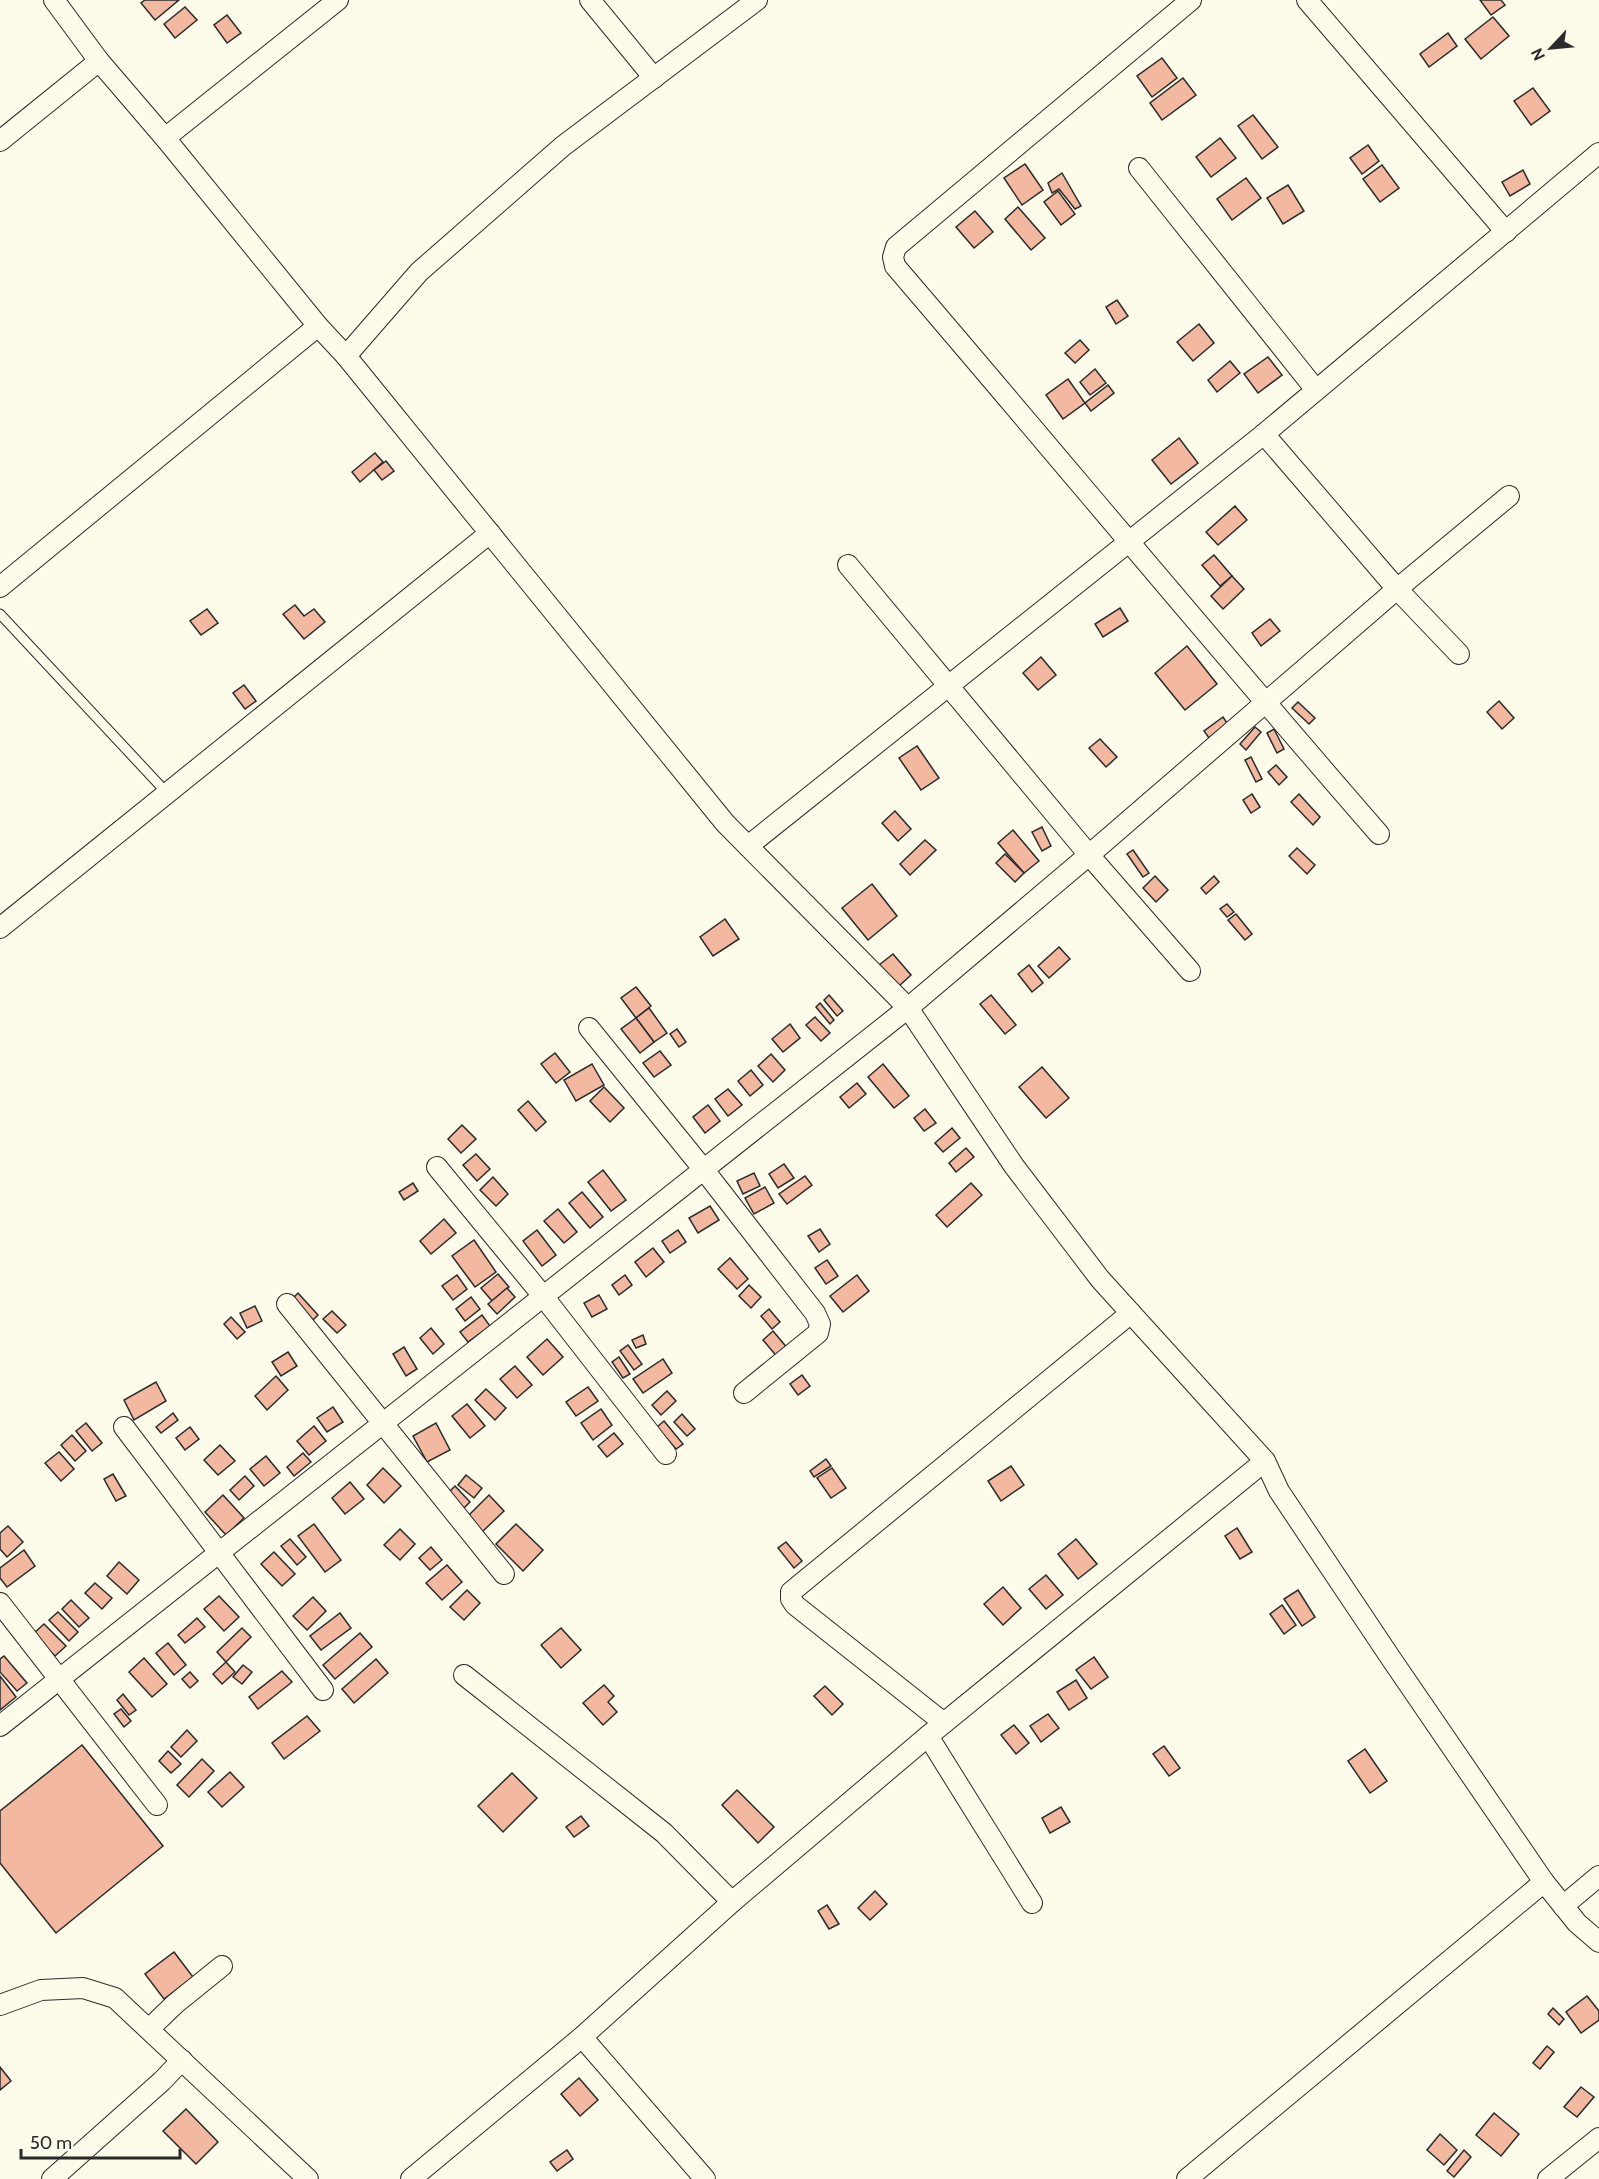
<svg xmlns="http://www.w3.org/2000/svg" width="1599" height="2179" font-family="Cabin,sans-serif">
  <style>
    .building { fill: #f2b8a0; stroke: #2b2b2b; stroke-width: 1.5 }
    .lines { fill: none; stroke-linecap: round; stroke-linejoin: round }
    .service-casing { stroke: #2b2b2b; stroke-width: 11 }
    .minor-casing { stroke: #2b2b2b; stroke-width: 22 }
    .service { stroke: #fdfbea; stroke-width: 9 }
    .minor { stroke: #fdfbea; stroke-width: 20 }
  </style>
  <rect width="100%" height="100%" fill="#fdfbea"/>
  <g class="building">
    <polygon points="145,0 179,0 155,20 141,3"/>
    <polygon points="1480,0 1501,0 1505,5 1491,15"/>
    <polygon points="185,7 197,20 175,38 164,24"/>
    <polygon points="227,15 241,33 227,43 214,25"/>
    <polygon points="1493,17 1509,36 1481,59 1465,39"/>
    <polygon points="1448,33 1457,46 1429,67 1420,54"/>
    <polygon points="1162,58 1177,78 1152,97 1137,76"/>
    <polygon points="1183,78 1196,95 1162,120 1150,103"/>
    <polygon points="1533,88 1550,111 1531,125 1514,101"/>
    <polygon points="1253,115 1278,147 1262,159 1238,126"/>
    <polygon points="1220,138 1236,158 1211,177 1196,157"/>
    <polygon points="1368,145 1379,161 1362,174 1350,158"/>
    <polygon points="1025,164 1043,190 1022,205 1004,178"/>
    <polygon points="1382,165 1399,188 1380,202 1363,179"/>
    <polygon points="1523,170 1530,184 1510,196 1502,182"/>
    <polygon points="1062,173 1081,206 1075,209 1059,189 1052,193 1048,183"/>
    <polygon points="1246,178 1261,198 1232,220 1217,199"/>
    <polygon points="1288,185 1304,211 1283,224 1267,198"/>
    <polygon points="1058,191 1075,214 1061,225 1044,202"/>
    <polygon points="1018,207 1045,238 1031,250 1005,219"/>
    <polygon points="975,211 993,232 974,248 956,227"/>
    <polygon points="1117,300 1128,316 1116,324 1106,307"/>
    <polygon points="1199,324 1214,343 1193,361 1177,342"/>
    <polygon points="1080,340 1089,350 1075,363 1065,353"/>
    <polygon points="1268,357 1282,375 1258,393 1244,374"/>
    <polygon points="1230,361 1240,373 1217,392 1208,380"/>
    <polygon points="1095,369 1106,383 1090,395 1080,382"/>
    <polygon points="1068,379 1085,403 1063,419 1046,395"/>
    <polygon points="1108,385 1114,393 1091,411 1085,403"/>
    <polygon points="1179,438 1198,463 1171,484 1152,460"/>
    <polygon points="375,453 383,462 360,482 352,472"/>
    <polygon points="386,461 394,471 382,480 374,470"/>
    <polygon points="1235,506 1247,520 1218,545 1206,532"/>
    <polygon points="1214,555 1232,576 1220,586 1202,565"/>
    <polygon points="1232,576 1244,589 1223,609 1211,596"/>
    <polygon points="295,605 304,616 314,609 325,622 304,639 283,614"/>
    <polygon points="1120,608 1128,621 1103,637 1095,624"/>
    <polygon points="207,609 218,623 201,635 190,621"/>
    <polygon points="1270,619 1280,631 1261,646 1252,633"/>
    <polygon points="1187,646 1217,684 1185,710 1155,673"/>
    <polygon points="1041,657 1056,675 1038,690 1023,673"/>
    <polygon points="244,685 256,701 245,709 233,693"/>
    <polygon points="1499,701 1514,718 1502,729 1487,712"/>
    <polygon points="1298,702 1315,718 1309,724 1292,708"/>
    <polygon points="1223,717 1227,723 1209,738 1204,731"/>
    <polygon points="1255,727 1261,732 1246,750 1240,744"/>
    <polygon points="1274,729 1284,749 1277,753 1267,733"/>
    <polygon points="1100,739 1117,757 1106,767 1089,748"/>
    <polygon points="917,746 939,778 921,790 899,758"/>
    <polygon points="1251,757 1262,779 1256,782 1245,760"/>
    <polygon points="1276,765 1287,777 1279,785 1268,772"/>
    <polygon points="1252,794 1260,807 1251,813 1243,800"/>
    <polygon points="1299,794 1320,817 1313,825 1291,802"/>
    <polygon points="895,811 911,829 898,841 882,823"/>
    <polygon points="1042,827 1051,846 1042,851 1032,832"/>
    <polygon points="1013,830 1039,861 1024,873 998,843"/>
    <polygon points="925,840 936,850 910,875 900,864"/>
    <polygon points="1297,848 1315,865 1307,874 1289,856"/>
    <polygon points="1133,850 1149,873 1143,877 1127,854"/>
    <polygon points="1005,854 1024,873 1015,882 996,863"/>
    <polygon points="1155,876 1168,890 1156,902 1143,888"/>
    <polygon points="1214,876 1219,882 1206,894 1201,888"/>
    <polygon points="872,884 897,916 868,940 842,908"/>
    <polygon points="1227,904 1234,912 1227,917 1220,909"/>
    <polygon points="1236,914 1252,934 1245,940 1228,920"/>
    <polygon points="725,919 739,939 713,956 700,937"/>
    <polygon points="1059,947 1070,959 1049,978 1038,966"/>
    <polygon points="893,954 911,975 898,987 879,965"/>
    <polygon points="1029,965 1043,983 1032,992 1018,974"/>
    <polygon points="636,987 651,1006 636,1018 621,998"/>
    <polygon points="829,995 843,1011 837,1016 824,1000"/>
    <polygon points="991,995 1016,1025 1005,1034 980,1004"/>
    <polygon points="820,1003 834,1020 830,1024 816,1007"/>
    <polygon points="649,1008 667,1033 654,1042 636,1018"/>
    <polygon points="815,1017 830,1033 821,1041 806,1025"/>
    <polygon points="636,1018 654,1042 640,1053 621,1029"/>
    <polygon points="790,1024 800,1038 783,1052 772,1039"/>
    <polygon points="677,1029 686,1042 679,1047 670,1034"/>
    <polygon points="660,1051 671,1065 654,1077 643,1063"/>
    <polygon points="555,1053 570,1072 556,1083 541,1064"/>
    <polygon points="771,1054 785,1070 773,1082 758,1066"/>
    <polygon points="592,1064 604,1085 576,1101 564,1080"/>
    <polygon points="883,1064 909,1096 894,1108 868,1077"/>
    <polygon points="1042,1067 1069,1098 1046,1118 1019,1087"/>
    <polygon points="751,1070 763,1085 750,1096 738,1081"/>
    <polygon points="857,1083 866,1094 849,1108 840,1097"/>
    <polygon points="604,1087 624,1108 610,1122 590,1101"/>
    <polygon points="728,1089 742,1105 728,1116 715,1099"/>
    <polygon points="528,1101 546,1122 536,1131 518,1110"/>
    <polygon points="708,1105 720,1121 705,1133 693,1117"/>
    <polygon points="925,1109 936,1123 924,1131 914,1118"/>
    <polygon points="462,1125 476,1139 461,1153 448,1139"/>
    <polygon points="952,1128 960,1138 943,1152 935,1143"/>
    <polygon points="966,1148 974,1157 956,1172 949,1163"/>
    <polygon points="476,1154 490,1169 477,1181 463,1165"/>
    <polygon points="784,1164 794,1178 778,1188 769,1174"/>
    <polygon points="603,1170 626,1200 611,1211 588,1182"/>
    <polygon points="754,1173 760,1186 743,1194 737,1181"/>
    <polygon points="805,1176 812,1185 787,1204 779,1194"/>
    <polygon points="493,1177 508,1194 496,1206 480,1190"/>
    <polygon points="413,1183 418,1191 404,1200 399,1192"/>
    <polygon points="971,1183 982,1195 947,1227 936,1215"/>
    <polygon points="765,1187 774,1203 754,1214 745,1198"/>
    <polygon points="582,1192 603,1217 590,1228 569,1203"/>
    <polygon points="710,1206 719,1220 698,1233 689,1218"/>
    <polygon points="558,1209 577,1232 564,1243 544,1221"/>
    <polygon points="444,1219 456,1233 431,1254 420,1241"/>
    <polygon points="820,1229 830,1244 819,1252 808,1236"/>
    <polygon points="537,1230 556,1255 542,1266 523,1241"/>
    <polygon points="678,1230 686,1242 670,1253 662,1241"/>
    <polygon points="474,1240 496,1272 475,1287 452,1256"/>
    <polygon points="653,1248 664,1262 646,1277 635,1262"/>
    <polygon points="730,1258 748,1279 737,1289 718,1269"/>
    <polygon points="827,1260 838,1276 826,1284 815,1268"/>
    <polygon points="498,1274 509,1287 492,1301 481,1288"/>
    <polygon points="457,1275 467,1289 453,1300 442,1286"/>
    <polygon points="625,1275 632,1285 619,1295 612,1285"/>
    <polygon points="857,1275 869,1291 843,1312 830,1296"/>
    <polygon points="749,1285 761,1297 751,1308 739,1296"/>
    <polygon points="507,1288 515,1297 497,1314 488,1304"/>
    <polygon points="298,1293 318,1315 310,1323 290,1301"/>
    <polygon points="599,1295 607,1309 592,1317 584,1303"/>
    <polygon points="471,1297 480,1309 465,1321 456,1309"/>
    <polygon points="255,1306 262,1321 247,1328 240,1313"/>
    <polygon points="769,1309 780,1322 772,1329 761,1316"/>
    <polygon points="332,1311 346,1325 337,1333 323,1319"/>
    <polygon points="482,1315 490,1326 468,1342 460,1332"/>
    <polygon points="231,1317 245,1332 237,1339 224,1324"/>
    <polygon points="431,1328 444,1344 433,1354 420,1338"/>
    <polygon points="773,1331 789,1350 779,1359 763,1340"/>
    <polygon points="643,1335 646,1344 636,1348 632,1340"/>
    <polygon points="547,1339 563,1357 543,1375 527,1357"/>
    <polygon points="628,1345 642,1364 634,1370 620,1351"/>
    <polygon points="404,1347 417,1369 406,1376 393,1354"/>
    <polygon points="288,1352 297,1366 281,1376 272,1362"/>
    <polygon points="619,1357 630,1374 623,1378 612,1362"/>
    <polygon points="663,1359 672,1373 643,1393 633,1379"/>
    <polygon points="515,1366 532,1385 517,1398 500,1379"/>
    <polygon points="802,1375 810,1386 798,1395 790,1384"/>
    <polygon points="276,1376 288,1390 267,1410 255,1396"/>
    <polygon points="156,1382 166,1401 134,1420 124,1400"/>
    <polygon points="588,1387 598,1401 576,1416 566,1402"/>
    <polygon points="486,1389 506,1408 495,1420 475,1400"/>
    <polygon points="667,1391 676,1401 661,1415 652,1405"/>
    <polygon points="467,1404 485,1426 470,1438 452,1416"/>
    <polygon points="333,1407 343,1422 327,1432 317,1418"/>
    <polygon points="601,1409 612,1425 593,1440 581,1423"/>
    <polygon points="173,1413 178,1420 161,1433 156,1427"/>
    <polygon points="682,1414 695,1429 687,1436 674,1422"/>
    <polygon points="664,1421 683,1444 676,1449 657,1427"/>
    <polygon points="86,1423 102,1443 92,1451 76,1431"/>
    <polygon points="436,1423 450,1450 427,1462 413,1436"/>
    <polygon points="314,1426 326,1441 309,1455 297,1441"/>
    <polygon points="190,1427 199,1439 185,1450 176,1438"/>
    <polygon points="614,1433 623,1444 607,1457 598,1446"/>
    <polygon points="72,1435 86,1451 75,1461 61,1445"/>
    <polygon points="220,1445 235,1461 218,1475 204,1460"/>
    <polygon points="59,1452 74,1469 61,1481 45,1463"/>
    <polygon points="303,1453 311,1462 294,1476 287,1467"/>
    <polygon points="266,1456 280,1473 264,1486 250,1469"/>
    <polygon points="826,1459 831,1466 814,1477 810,1471"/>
    <polygon points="1011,1466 1024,1485 1001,1501 988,1481"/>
    <polygon points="383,1468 401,1486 384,1503 367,1485"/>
    <polygon points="832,1468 846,1488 831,1498 817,1478"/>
    <polygon points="113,1474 126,1496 116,1501 104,1479"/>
    <polygon points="466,1475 482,1488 474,1498 458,1485"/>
    <polygon points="245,1476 254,1486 239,1500 230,1490"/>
    <polygon points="350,1482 364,1499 345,1514 332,1498"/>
    <polygon points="455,1486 470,1502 463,1509 448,1493"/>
    <polygon points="223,1495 244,1518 226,1535 205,1512"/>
    <polygon points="489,1495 504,1511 482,1532 467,1517"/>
    <polygon points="314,1524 341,1560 325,1572 298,1536"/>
    <polygon points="516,1524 543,1550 523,1571 496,1544"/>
    <polygon points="8,1526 23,1542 7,1557 0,1549 0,1533"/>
    <polygon points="1237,1528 1252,1552 1240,1559 1225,1536"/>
    <polygon points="400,1529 415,1544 400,1560 384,1545"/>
    <polygon points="290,1539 306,1557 297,1565 281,1546"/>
    <polygon points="1076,1539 1097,1564 1078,1579 1058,1554"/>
    <polygon points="786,1542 802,1561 794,1568 778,1548"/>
    <polygon points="431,1547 442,1560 430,1570 419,1558"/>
    <polygon points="24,1550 35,1566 7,1587 0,1578 0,1568"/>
    <polygon points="274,1552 295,1574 282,1586 261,1564"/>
    <polygon points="119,1562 139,1580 127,1594 107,1576"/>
    <polygon points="447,1565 462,1582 442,1600 426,1583"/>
    <polygon points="1046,1575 1063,1595 1046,1609 1029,1589"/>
    <polygon points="95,1583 112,1598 102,1609 85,1593"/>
    <polygon points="1003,1587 1021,1608 1003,1625 984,1604"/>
    <polygon points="467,1590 480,1603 464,1620 450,1607"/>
    <polygon points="1298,1590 1315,1617 1302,1626 1284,1599"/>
    <polygon points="219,1596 239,1617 224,1631 204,1609"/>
    <polygon points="313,1597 326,1611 307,1630 293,1616"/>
    <polygon points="71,1600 89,1618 79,1627 62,1609"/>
    <polygon points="1282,1605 1296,1625 1284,1634 1270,1614"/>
    <polygon points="58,1612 78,1632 69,1641 49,1620"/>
    <polygon points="340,1613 351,1628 321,1650 310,1636"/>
    <polygon points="197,1618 205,1627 185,1643 178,1635"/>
    <polygon points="44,1624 66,1646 55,1656 33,1634"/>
    <polygon points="242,1628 251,1637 226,1662 217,1652"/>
    <polygon points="561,1628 581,1650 561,1668 541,1645"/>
    <polygon points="360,1633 372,1647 335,1679 323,1665"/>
    <polygon points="168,1643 186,1665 174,1675 156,1653"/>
    <polygon points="4,1656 27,1683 17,1691 0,1672 0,1659"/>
    <polygon points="1094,1657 1108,1677 1091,1689 1076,1670"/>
    <polygon points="144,1658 167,1684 152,1697 129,1672"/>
    <polygon points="376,1659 388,1673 354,1703 342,1689"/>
    <polygon points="226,1662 235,1672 222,1684 213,1674"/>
    <polygon points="243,1665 252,1672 242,1684 233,1677"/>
    <polygon points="282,1671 292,1682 258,1709 249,1697"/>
    <polygon points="190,1672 198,1681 190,1688 182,1679"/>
    <polygon points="0,1676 16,1697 0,1710"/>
    <polygon points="1076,1680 1087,1698 1069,1710 1057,1692"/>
    <polygon points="604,1685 614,1696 608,1702 617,1712 603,1725 583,1703"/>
    <polygon points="825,1686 843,1704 832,1715 814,1696"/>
    <polygon points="123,1694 136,1710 129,1715 117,1700"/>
    <polygon points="121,1709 131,1721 124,1727 114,1714"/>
    <polygon points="1048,1714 1059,1728 1041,1742 1030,1726"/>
    <polygon points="307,1716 320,1731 284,1759 272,1743"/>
    <polygon points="1014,1725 1029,1743 1016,1754 1001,1735"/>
    <polygon points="187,1730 197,1741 181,1757 171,1747"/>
    <polygon points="82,1745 163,1846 56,1933 0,1863 0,1811"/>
    <polygon points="1164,1746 1180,1768 1169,1776 1153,1754"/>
    <polygon points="1365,1749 1387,1781 1370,1793 1348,1761"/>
    <polygon points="168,1751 181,1764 171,1773 159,1761"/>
    <polygon points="202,1759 214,1771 189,1797 177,1785"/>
    <polygon points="230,1772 244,1787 222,1807 208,1792"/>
    <polygon points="512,1773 537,1798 503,1832 478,1806"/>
    <polygon points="737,1790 774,1827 758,1843 722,1805"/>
    <polygon points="1061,1807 1070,1822 1050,1833 1042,1818"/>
    <polygon points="581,1816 589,1826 574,1837 566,1827"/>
    <polygon points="875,1891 887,1904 870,1920 858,1908"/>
    <polygon points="827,1905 839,1924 829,1929 818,1911"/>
    <polygon points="174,1952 193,1977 164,1999 145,1974"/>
    <polygon points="1587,1996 1599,2011 1599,2020 1581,2033 1566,2012"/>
    <polygon points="1553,2008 1564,2019 1559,2025 1548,2014"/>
    <polygon points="1547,2046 1554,2052 1540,2069 1533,2063"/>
    <polygon points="0,2067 11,2081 0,2090"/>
    <polygon points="579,2078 598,2100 580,2116 561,2094"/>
    <polygon points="1581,2087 1594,2097 1577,2117 1564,2107"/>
    <polygon points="186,2109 218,2142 196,2164 163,2131"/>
    <polygon points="1494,2113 1519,2134 1501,2156 1476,2135"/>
    <polygon points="1440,2134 1457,2150 1444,2165 1427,2150"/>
    <polygon points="567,2150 573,2159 557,2171 550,2162"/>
    <polygon points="1464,2150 1471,2157 1454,2177 1447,2171"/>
  </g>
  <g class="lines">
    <g class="service-casing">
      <polyline id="service" points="0,614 167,793"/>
    </g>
    <g class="minor-casing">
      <g id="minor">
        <polyline points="54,0 99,61 165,138 318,326 346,356 725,823 908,1008 1014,1166 1100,1279 1265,1461 1279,1491 1390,1657 1544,1882 1577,1923 1599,1942"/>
        <polyline points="590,0 654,78"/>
        <path d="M1191,0L896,247L893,257L895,266C1057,455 1216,647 1379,834"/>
        <polyline points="1307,0 1506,232"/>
        <polyline points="165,138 338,0"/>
        <polyline points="0,141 99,61"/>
        <polyline points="1139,168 1316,390"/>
        <polyline points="346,356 419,272 563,146 757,0"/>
        <polyline points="1264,434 1397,589 1459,654"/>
        <polyline points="848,565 1089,855 1190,971"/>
        <polyline points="0,587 318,326"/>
        <polyline points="748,846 1264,434 1599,153"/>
        <polyline points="0,928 490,533"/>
        <polyline points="589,1028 704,1170 815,1313 820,1324 818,1333 744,1393"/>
        <polyline points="437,1167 543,1296 666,1454"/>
        <polyline points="287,1304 504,1574"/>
        <polyline points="124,1427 323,1690"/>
        <polyline points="0,1603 157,1805"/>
        <polyline points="464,1675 664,1833 732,1902"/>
        <polyline points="944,1723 795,1605 791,1599 791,1592 1131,1313"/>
        <polyline points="0,1726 908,1008 1089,855 1397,589 1509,496"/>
        <polyline points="928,1736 1032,1903"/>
        <polyline points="1563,1906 1599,1876"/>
        <polyline points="0,2005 41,1990 83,1988 115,1998 308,2179"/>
        <polyline points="150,2028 175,2004 222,1966"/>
        <polyline points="582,2037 705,2179"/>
        <polyline points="52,2179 162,2081 182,2060"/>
        <polyline points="411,2179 582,2037 732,1902 928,1736 1265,1461"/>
        <polyline points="1187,2179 1544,1882"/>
        <polyline points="1548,2179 1599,2138"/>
      </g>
    </g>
    <use href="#service" class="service"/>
    <use href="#minor" class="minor"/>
  </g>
  <g transform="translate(1551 48) rotate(244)" stroke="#fdfbea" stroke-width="4.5" paint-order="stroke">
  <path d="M0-4.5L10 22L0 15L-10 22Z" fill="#2b2b2b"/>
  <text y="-9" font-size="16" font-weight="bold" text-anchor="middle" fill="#2b2b2b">N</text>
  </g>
  <path d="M21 2149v9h159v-9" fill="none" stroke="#2b2b2b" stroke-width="3"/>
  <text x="30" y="2149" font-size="18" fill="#2b2b2b" stroke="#fdfbea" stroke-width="4.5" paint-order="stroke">50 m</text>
</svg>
